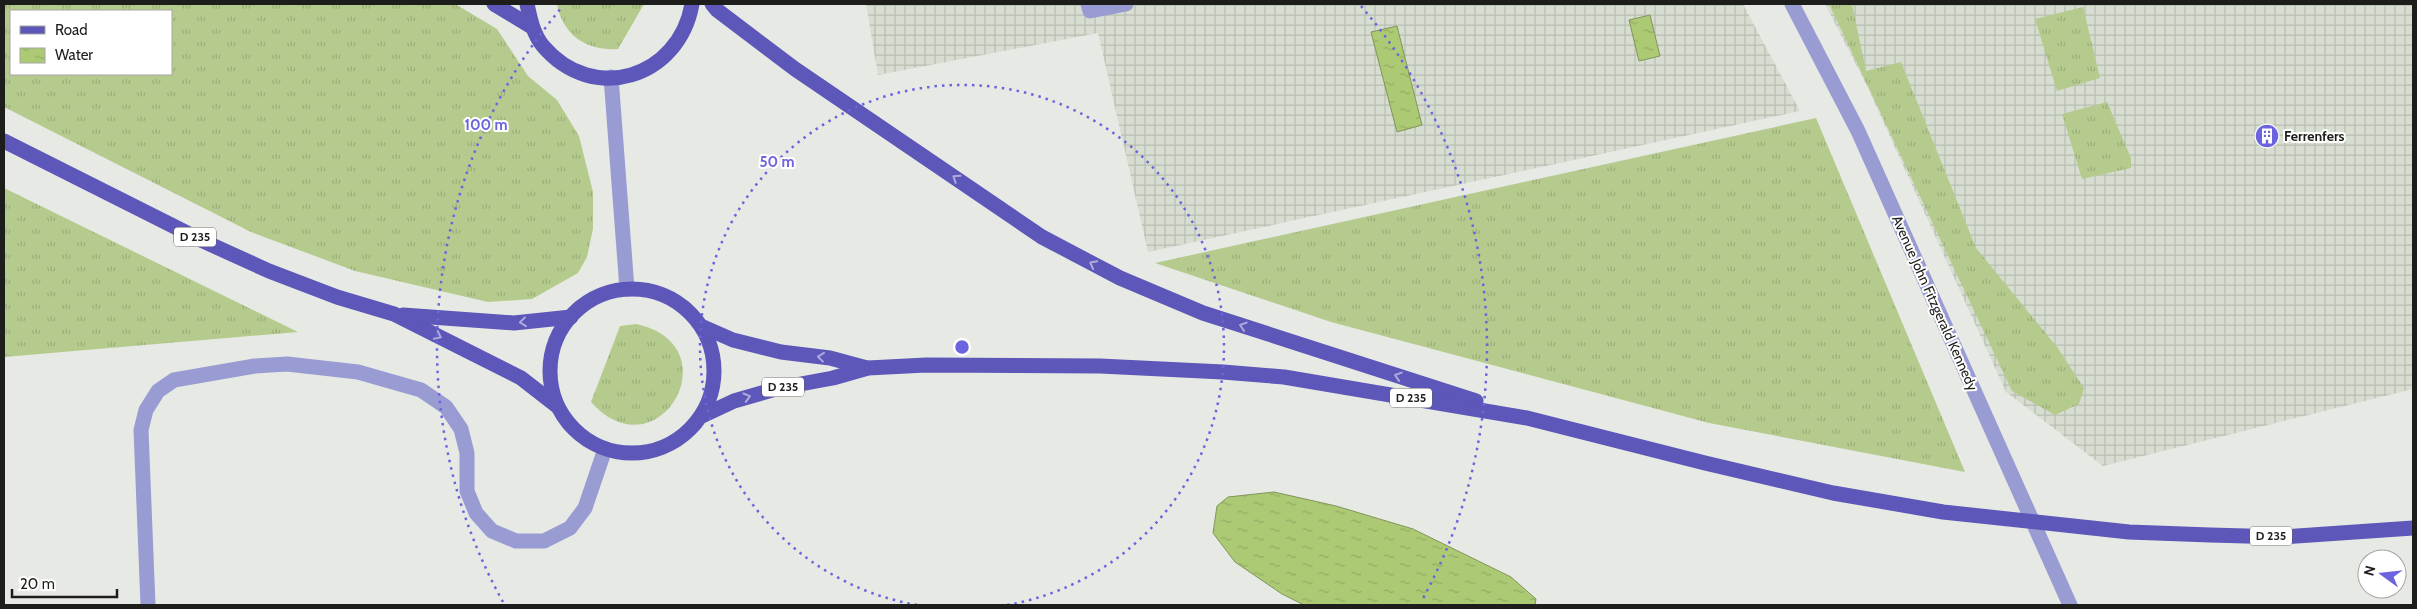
<svg xmlns="http://www.w3.org/2000/svg" width="2417" height="609" font-family="Cabin,sans-serif">
  <style>
    .industrial { fill: url(#industrial-grid) }
    .grass { fill: url(#grass-tufts); fill-rule: evenodd }
    .water { fill: url(#water-ripples); stroke: #81955a }
    .lines { fill: none; stroke-linecap: round; stroke-linejoin: round }
    .minor { stroke: #999cd2; stroke-width: 15 }
    .major { stroke: #5c57b8; stroke-width: 15 }
    .oneway { stroke: #aeabdc }
    .ring { fill: none; stroke: #6b64de; stroke-width: 2.5; stroke-dasharray: 2.5 5 }
    .labels { text-anchor: middle; stroke-width: 4; stroke-linejoin: round; paint-order: stroke }
    .shield { fill: #fff; stroke: #616160; stroke-width: 1 }
    .shield-label { font-size: 12px; font-weight: bold; fill: #1d1d1c }
    .poi-label { font-size: 14px; font-weight: bold; fill: #1d1d1c; stroke: #fff; text-anchor: start }
    .street-label { font-size: 14px; fill: #1d1d1c; stroke: #fff }
    .centre { fill: #6b64de; stroke: #fff; stroke-width: 2.5 }
    .ring-label { font-size: 15px; text-anchor: middle; font-weight: bold; fill: #6b64de; stroke: #fff; stroke-width: 4; stroke-linejoin: round; paint-order: stroke }
  </style>
  <defs>
    <pattern id="industrial-grid" width="8" height="8" patternUnits="userSpaceOnUse" patternTransform="scale(1.25)"><rect width="8" height="8" fill="#d8ddd1"/><path d="M0 4h8M4 0v8" fill="none" stroke="#b9bdb3"/></pattern>
    <pattern id="grass-tufts" width="24" height="20" patternUnits="userSpaceOnUse" patternTransform="scale(1.25)"><rect width="24" height="20" fill="#b5cb8e"/><path d="M3 7l-1-3M5 7V3M7 7l1-3M15 17l-1-3M17 17v-4M19 17l1-3" fill="none" stroke="#9bae7a"/></pattern>
    <pattern id="water-ripples" width="26" height="14" patternUnits="userSpaceOnUse" patternTransform="scale(1.25)"><rect width="26" height="14" fill="#acc974"/><path d="M2 4q2-2 4 0t4 0M15 11q2-2 4 0t4 0" fill="none" stroke="#94ac64"/></pattern>
  </defs>
  <rect width="100%" height="100%" fill="#e7e9e4"/>
  <g class="industrial">
    <polygon points="866,4 1743,4 1800,111 1148,252 1098,33 878,75"/>
    <polygon points="1825,4 2413,4 2413,389 2103,466 2006,392 1867,86"/>
  </g>
  <g class="grass">
    <path d="M4,4L457,5L497,29L528,76L557,100L579,136L593,192V229L587,257L578,273L532,299L488,302L355,271L251,232L4,107ZM171,11V74H11V11Z"/>
    <path d="M557,4H644L618,49C587,51 563,36 557,4Z"/>
    <polygon points="1829,4 1852,4 1866,71 1901,62 1976,248 2057,347 2084,388 2079,404 2055,415 2012,391"/>
    <polygon points="2083,7 2100,78 2057,91 2035,19"/>
    <polygon points="2107,102 2131,158 2131,168 2082,179 2062,114"/>
    <polygon points="1816,118 1965,472 1709,423 1331,322 1155,263"/>
    <polygon points="4,188 298,332 4,357"/>
    <path d="M636,324C734,345 658,477 591,402L620,326Z"/>
  </g>
  <g class="water">
    <polygon points="1650,15 1660,56 1639,61 1629,20"/>
    <polygon points="1397,26 1422,125 1397,132 1371,32"/>
    <polygon points="1274,492 1336,506 1413,529 1511,577 1536,599 1535,605 1304,605 1282,594 1235,562 1213,533 1217,506 1228,497"/>
  </g>
  <g class="lines">
    <g class="minor">
      <polyline points="1088,4 1090,11 1126,4"/>
      <polyline points="1792,4 1858,131 2070,605"/>
      <polyline points="611,77 627,289"/>
      <polyline points="148,605 141,430 146,410 158,391 174,380 255,366 287,364 358,372 421,390 446,407 461,429 467,453 467,491 476,513 492,531 516,541 544,541 570,528 585,508 605,449"/>
    </g>
    <g class="major">
      <polyline points="494,4 532,27"/>
      <path d="M527,4C530,18 533,34 543,46C593,105 679,78 692,4"/>
      <polyline points="712,4 717,10 795,69 1042,237 1120,278 1203,313 1476,401"/>
      <polyline points="4,141 203,241 269,271 337,297 394,314 521,378 557,406"/>
      <circle cx="632" cy="371" r="82"/>
      <polyline points="403,315 514,323 571,317"/>
      <polyline points="701,326 733,340 781,352 830,358 867,368"/>
      <polyline points="702,416 734,401 779,388 833,378 868,368 926,365 1100,366 1223,372 1284,377 1527,418 1705,463 1833,493 1943,512 2129,532 2210,535 2282,537 2413,528"/>
    </g>
  </g>
  <defs><path id="oneway-chevron" d="M-2-3.5L2.5 0L-2 3.5" fill="none" stroke-width="1.6" stroke-linecap="round" stroke-linejoin="round" transform="scale(1.25)"/></defs>
  <g class="oneway">
    <use href="#oneway-chevron" transform="translate(956 178) rotate(-146)"/>
    <use href="#oneway-chevron" transform="translate(1093 264) rotate(-152)"/>
    <use href="#oneway-chevron" transform="translate(523 322) rotate(174)"/>
    <use href="#oneway-chevron" transform="translate(1243 326) rotate(-162)"/>
    <use href="#oneway-chevron" transform="translate(438 336) rotate(26)"/>
    <use href="#oneway-chevron" transform="translate(821 357) rotate(-173)"/>
    <use href="#oneway-chevron" transform="translate(1398 376) rotate(-162)"/>
    <use href="#oneway-chevron" transform="translate(747 397) rotate(-16)"/>
  </g>
  <g class="ring">
    <path d="M917 605A262 262 0 1 1 1007 605"/>
    <path d="M503 602A525 525 0 0 1 563 6M1361 6A525 525 0 0 1 1421 602"/>
  </g>
  <defs>
    <g id="building-disc" transform="scale(1.25)"><circle r="9.5" fill="#6b64de" stroke="#fff"/><path d="M-4-6H4V6H1V3H-1V6H-4ZM-2.5-4.3h1.7v1.8h-1.7ZM.8-4.3h1.7v1.8H.8ZM-2.5-1h1.7V.8h-1.7ZM.8-1h1.7V.8H.8Z" fill="#fff"/></g>
  </defs>
  <g fill-rule="evenodd">
    <use href="#building-disc" x="2267" y="136"/>
  </g>
  <g class="labels">
    <g class="shield">
      <rect x="174" y="227.5" width="42" height="19" rx="4"/>
      <rect x="762" y="377.5" width="42" height="19" rx="4"/>
      <rect x="1390" y="388.5" width="42" height="19" rx="4"/>
      <rect x="2250" y="526.5" width="42" height="19" rx="4"/>
    </g>
    <g class="shield-label">
      <text x="195" y="241">D 235</text>
      <text x="783" y="391">D 235</text>
      <text x="1411" y="402">D 235</text>
      <text x="2271" y="540">D 235</text>
    </g>
    <g class="poi-label">
      <text x="2284" y="141">Ferrenfers</text>
    </g>
    <g class="street-label">
      <text transform="translate(1935 303) rotate(66)" y="5">Avenue John Fitzgerald Kennedy</text>
    </g>
  </g>
  <circle cx="962" cy="347" r="8" class="centre"/>
  <g class="ring-label">
    <text x="486" y="130">100 m</text>
    <text x="777" y="167">50 m</text>
  </g>
  <rect width="2417" height="609" fill="none" stroke="#1d1d1c" stroke-width="10"/>
  <rect x="10" y="10" width="162" height="65" fill="#ffffff" stroke="#a5a5a4"/>
  <rect x="20" y="26" width="25" height="8" fill="#5c57b8" stroke="#a5a5a4"/>
  <text x="55" y="35" font-size="15" fill="#1d1d1c">Road</text>
  <rect x="20" y="48" width="25" height="15" fill="url(#water-ripples)" stroke="#a5a5a4"/>
  <text x="55" y="60" font-size="15" fill="#1d1d1c">Water</text>
  <g transform="translate(2382 574) rotate(285)"><circle r="24" fill="#ffffff" stroke="#a5a5a4"/>
  <path d="M0-4L9 19L0 12L-9 19Z" fill="#6b64de"/>
  <text y="-8" font-size="14" font-weight="bold" text-anchor="middle" fill="#1d1d1c">N</text>
  </g>
  <path d="M12 589v8h105v-8" fill="none" stroke="#1d1d1c" stroke-width="2.5"/>
  <text x="20" y="589" font-size="15" fill="#1d1d1c" stroke="#ffffff" stroke-width="4" paint-order="stroke">20 m</text>
</svg>
